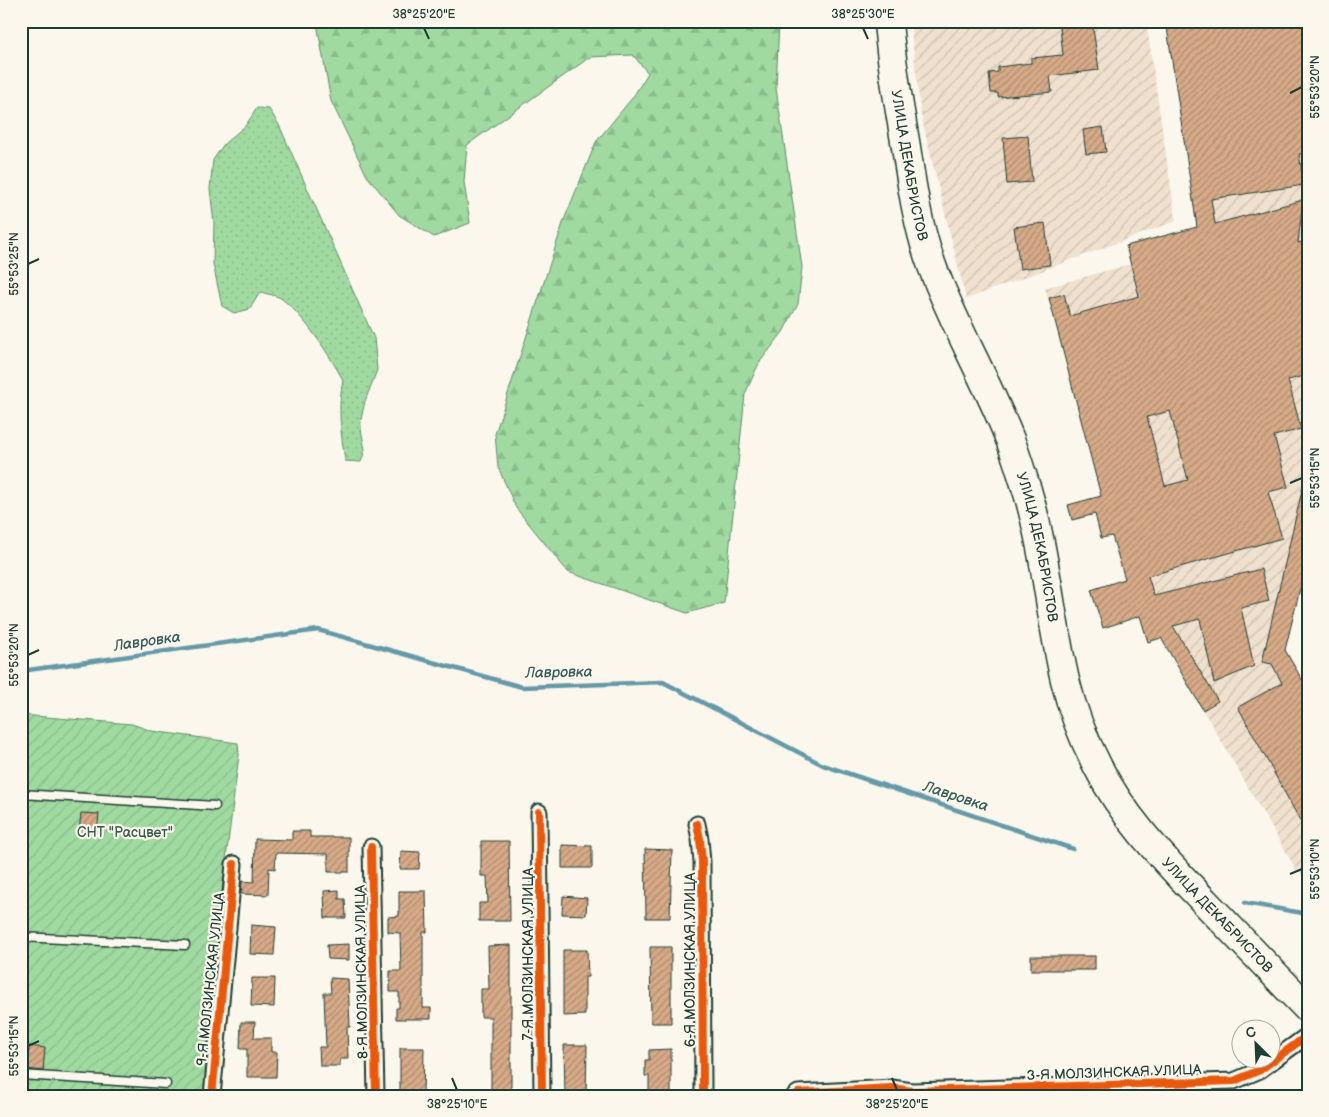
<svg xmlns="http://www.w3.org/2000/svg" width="1329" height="1117" font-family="'Balsamiq Sans',sans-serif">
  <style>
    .industrial { fill: url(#industrial-furrows) }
    .grass { fill: url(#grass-dots); stroke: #608c6a }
    .forest { fill: url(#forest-firs); stroke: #608c6a }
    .garden { fill: url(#garden-furrows); stroke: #608c6a }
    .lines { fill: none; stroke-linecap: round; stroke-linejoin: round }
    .stream { stroke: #6599a8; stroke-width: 4.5 }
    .building { fill: url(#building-hatch); stroke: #1f3d34; fill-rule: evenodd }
    .lane-casing { stroke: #1f3d34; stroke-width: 11 }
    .street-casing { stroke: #1f3d34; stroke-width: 19 }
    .highway-casing { stroke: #1f3d34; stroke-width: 31 }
    .lane { stroke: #fbf7ec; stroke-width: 8 }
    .street { stroke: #fbf7ec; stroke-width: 15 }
    .highway { stroke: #fbf7ec; stroke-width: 28 }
    .cycleway-casing { stroke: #fbf7ec; stroke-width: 11 }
    .cycleway { stroke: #e8590c; stroke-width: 8 }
    .ticks { fill: none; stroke: #1f3d34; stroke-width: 2 }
    .labels { text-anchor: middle; stroke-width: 4.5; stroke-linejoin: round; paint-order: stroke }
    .street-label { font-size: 14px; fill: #1f3d34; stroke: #fbf7ec }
    .park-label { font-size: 14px; fill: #395c4a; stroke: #fbf7ec }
    .water-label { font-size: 15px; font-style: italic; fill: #365c5b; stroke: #fbf7ec }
    .neatline { fill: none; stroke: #1f3d34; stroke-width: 2 }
    .ticks-label { font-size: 12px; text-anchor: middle; fill: #1f3d34 }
  </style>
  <defs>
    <pattern id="industrial-furrows" width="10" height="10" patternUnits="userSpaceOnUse" patternTransform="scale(1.25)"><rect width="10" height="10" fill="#f0e0ce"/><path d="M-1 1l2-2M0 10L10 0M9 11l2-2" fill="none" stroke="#cdc1b2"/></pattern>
    <pattern id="grass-dots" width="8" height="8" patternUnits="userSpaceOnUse" patternTransform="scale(1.25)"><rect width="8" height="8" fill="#a0daa0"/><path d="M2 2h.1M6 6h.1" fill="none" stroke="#89bc8a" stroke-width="1.8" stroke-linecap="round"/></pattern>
    <pattern id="forest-firs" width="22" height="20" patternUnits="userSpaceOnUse" patternTransform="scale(1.25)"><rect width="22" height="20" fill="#a0daa0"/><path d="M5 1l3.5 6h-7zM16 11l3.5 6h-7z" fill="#89bc8a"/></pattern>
    <pattern id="garden-furrows" width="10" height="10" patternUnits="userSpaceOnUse" patternTransform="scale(1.25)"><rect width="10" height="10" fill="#a0daa0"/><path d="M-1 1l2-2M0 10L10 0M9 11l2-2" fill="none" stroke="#89bc8a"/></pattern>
    <pattern id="building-hatch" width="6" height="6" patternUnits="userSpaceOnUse" patternTransform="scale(1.25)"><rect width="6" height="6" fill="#d7aa88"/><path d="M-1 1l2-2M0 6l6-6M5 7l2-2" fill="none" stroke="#ae8c70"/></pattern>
  </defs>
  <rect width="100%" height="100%" fill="#fbf7ec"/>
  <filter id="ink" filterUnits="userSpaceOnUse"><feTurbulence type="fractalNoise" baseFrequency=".02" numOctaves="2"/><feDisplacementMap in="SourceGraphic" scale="10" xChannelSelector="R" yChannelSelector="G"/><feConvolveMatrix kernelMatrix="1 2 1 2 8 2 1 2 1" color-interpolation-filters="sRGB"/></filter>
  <g filter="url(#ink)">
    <g class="industrial">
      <polygon points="910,21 1146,21 1176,221 966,299 921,115"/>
      <polygon points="1166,21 1308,21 1308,556 1285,650 1308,690 1308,877 1297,871 1161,638 1148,642 1085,434 1060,337 1045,288 1130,264 1126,246 1197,227"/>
    </g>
    <path class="grass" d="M257,108L269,109L279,125L374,338L377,370L365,401L360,424L365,450L361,462L345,461C341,433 337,408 343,380C329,354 305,317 282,299C277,295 266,294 260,292L250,309L234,313L222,306L213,264L214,223L210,189L213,160L224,144L246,125Z"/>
    <polygon class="forest" points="318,21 779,21 776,88 802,267 798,304 783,332 759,363 745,394 724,603 687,613 568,572 516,508 498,467 495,434 564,220 596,142 633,97 648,73 633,55 590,57 467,145 464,182 470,223 434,237 399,215 367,176 331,101 317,24"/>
    <polygon class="garden" points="21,715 132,724 152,731 238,743 239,755 219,914 206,1096 21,1096"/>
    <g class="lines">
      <g class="stream">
        <polyline points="21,671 318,630 522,687 663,682 823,765 1073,849"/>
        <polyline points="1245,903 1308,914"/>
      </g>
    </g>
    <g class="building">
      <polygon points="1064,21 1092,21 1099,70 1050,76 1052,92 998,97 998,93 991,93 989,73 998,72 998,67 1031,63 1031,58 1063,55 1060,27 1064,26"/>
      <path d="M1166,21H1308V153L1299,154L1304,185L1211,199L1215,224L1303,200L1298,243L1308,240V375L1288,380L1301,429L1274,436L1288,487L1268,492L1282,538L1148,576L1154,596L1261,569L1269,601L1241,608L1254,666L1214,683L1200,619L1173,626L1218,701L1203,710L1161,638L1148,642L1140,616L1103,628L1091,590L1125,579L1112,536L1101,538L1095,514L1072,520L1068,505L1101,496L1049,298L1064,294L1070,316L1139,296L1126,246L1197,227ZM1170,411L1188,480L1165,486L1147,417Z"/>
      <polygon points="1103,127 1106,152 1086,154 1083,130"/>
      <polygon points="1028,136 1032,182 1007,184 1003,138"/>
      <polygon points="1045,223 1050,265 1020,269 1014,227"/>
      <polygon points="1303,486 1308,486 1308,556 1285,650 1308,690 1308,835 1238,707 1282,683 1272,664 1262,662"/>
      <polygon points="81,813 99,814 97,833 79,832"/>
      <polygon points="292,831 310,831 310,837 349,837 349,872 328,872 328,854 276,853 275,869 269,868 268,895 241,894 242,881 254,882 255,839 292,840"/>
      <polygon points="481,841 509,841 510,921 479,921 479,903 488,903 487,876 481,876"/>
      <polygon points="562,845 592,846 592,868 562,868"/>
      <polygon points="645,849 672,850 670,918 646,918"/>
      <polygon points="401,851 420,852 419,869 400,869"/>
      <polygon points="339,890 339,899 345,899 346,918 325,918 324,891"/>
      <polygon points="399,891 426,891 427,932 423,932 423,1008 431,1008 431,1019 396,1019 396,1008 399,1008 399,992 390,992 390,971 401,971 400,933 388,932 388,917 399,916"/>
      <polygon points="563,896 587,898 586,915 562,914"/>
      <polygon points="251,925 276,927 274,955 250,954"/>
      <polygon points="349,944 349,960 328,959 327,945"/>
      <polygon points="511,945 511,1096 491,1096 491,1017 481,1017 481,989 489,989 488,946"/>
      <polygon points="650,947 671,947 671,1023 651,1023"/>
      <polygon points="563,950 587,950 588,977 585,977 585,1015 563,1016"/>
      <rect x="1031" y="956" width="64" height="14"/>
      <polygon points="252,978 275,978 274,1007 251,1006"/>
      <polygon points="330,978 348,979 350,1027 347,1027 348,1059 340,1059 340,1066 320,1066 319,1047 326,1047 324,993 331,993"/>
      <polygon points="241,1022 255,1022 254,1038 271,1038 271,1052 277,1052 276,1077 247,1077 247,1049 240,1049"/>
      <polygon points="564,1045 587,1045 586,1096 565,1096"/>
      <polygon points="29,1046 45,1048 43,1071 27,1069"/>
      <polygon points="400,1048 424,1048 423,1096 400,1096"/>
      <polygon points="671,1049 671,1096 649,1096 649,1076 645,1076 645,1060 649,1060 649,1050"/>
    </g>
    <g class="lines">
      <g class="lane-casing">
        <g id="lane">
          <polyline points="21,794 215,806"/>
          <polyline points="21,937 185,945"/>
          <polyline points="21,1075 166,1084"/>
        </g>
      </g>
      <g class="street-casing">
        <g id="street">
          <polyline points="539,812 542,1096"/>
          <polyline points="697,824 700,839 702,862 703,1096"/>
          <polyline points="371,847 376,1096"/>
          <polyline points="212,1096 234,864"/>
          <polyline points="794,1096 798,1093 892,1088 912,1091 1234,1081 1260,1070 1308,1035"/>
        </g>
      </g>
      <g class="highway-casing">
        <g id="highway">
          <path id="s1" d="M888,21C891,64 899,105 906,147C912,187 918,228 932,266C954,325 986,379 1009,437C1016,454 1021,472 1027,490C1046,552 1050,617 1065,680C1072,710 1084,740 1098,767C1124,819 1165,860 1204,901C1239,937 1273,973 1308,1009"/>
        </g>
      </g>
      <use href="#lane" class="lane"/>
      <use href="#street" class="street"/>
      <use href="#highway" class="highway"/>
      <g class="cycleway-casing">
        <g id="cycleway">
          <polyline points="539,812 542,1096"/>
          <polyline points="697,824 700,839 702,862 703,1096"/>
          <polyline points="371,847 376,1096"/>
          <polyline points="212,1096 234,864"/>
          <polyline points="794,1096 798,1093 892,1088 912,1091 1234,1081 1260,1070 1308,1035"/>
        </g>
      </g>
      <use href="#cycleway" class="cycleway"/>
    </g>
  </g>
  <path class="ticks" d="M424,28L429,39M863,28L868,39M1290,93L1302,87M28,264L39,259M1290,483L1302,478M28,655L39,650M1290,874L1302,869M28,1046L39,1041M452,1078L457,1090M892,1078L897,1090"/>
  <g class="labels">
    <g class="street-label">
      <text dy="5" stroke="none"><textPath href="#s1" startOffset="146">УЛИЦА ДЕКАБРИСТОВ</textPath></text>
      <text dy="5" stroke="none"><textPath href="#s1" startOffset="551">УЛИЦА ДЕКАБРИСТОВ</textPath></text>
      <text dy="5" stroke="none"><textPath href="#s1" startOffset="971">УЛИЦА ДЕКАБРИСТОВ</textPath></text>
      <text transform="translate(528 954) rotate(-90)" y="5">7-Я МОЛЗИНСКАЯ УЛИЦА</text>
      <text transform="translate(690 960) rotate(-90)" y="5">6-Я МОЛЗИНСКАЯ УЛИЦА</text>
      <text transform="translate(361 972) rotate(-91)" y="5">8-Я МОЛЗИНСКАЯ УЛИЦА</text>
      <text transform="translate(210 979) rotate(-84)" y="5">9-Я МОЛЗИНСКАЯ УЛИЦА</text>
      <text transform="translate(1114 1072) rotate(-2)" y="5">3-Я МОЛЗИНСКАЯ УЛИЦА</text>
    </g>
    <g class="park-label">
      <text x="125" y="837">СНТ "Расцвет"</text>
    </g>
    <g class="water-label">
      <text transform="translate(147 641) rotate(-8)" y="5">Лавровка</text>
      <text transform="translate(559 672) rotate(-1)" y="5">Лавровка</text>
      <text transform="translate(956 796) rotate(18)" y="5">Лавровка</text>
    </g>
  </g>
  <rect width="1329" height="1117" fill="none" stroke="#fbf7ec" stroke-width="55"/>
  <g transform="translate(1256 1044) rotate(336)"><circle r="24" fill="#fbf7ec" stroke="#a3ada2"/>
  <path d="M0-4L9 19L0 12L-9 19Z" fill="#1f3d34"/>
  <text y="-8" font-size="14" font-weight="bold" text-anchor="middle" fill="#1f3d34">С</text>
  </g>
  <rect x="28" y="28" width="1274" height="1062" class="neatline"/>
  <g class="ticks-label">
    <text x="424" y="18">38°25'20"E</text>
    <text x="863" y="18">38°25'30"E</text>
    <text transform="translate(1315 87) rotate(-90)" y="4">55°53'20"N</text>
    <text transform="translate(14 264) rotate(-90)" y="4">55°53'25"N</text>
    <text transform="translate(1315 478) rotate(-90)" y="4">55°53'15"N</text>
    <text transform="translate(14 655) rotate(-90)" y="4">55°53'20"N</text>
    <text transform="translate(1315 869) rotate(-90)" y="4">55°53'10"N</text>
    <text transform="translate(14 1046) rotate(-90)" y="4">55°53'15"N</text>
    <text x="457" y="1108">38°25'10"E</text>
    <text x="897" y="1108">38°25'20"E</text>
  </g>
</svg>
